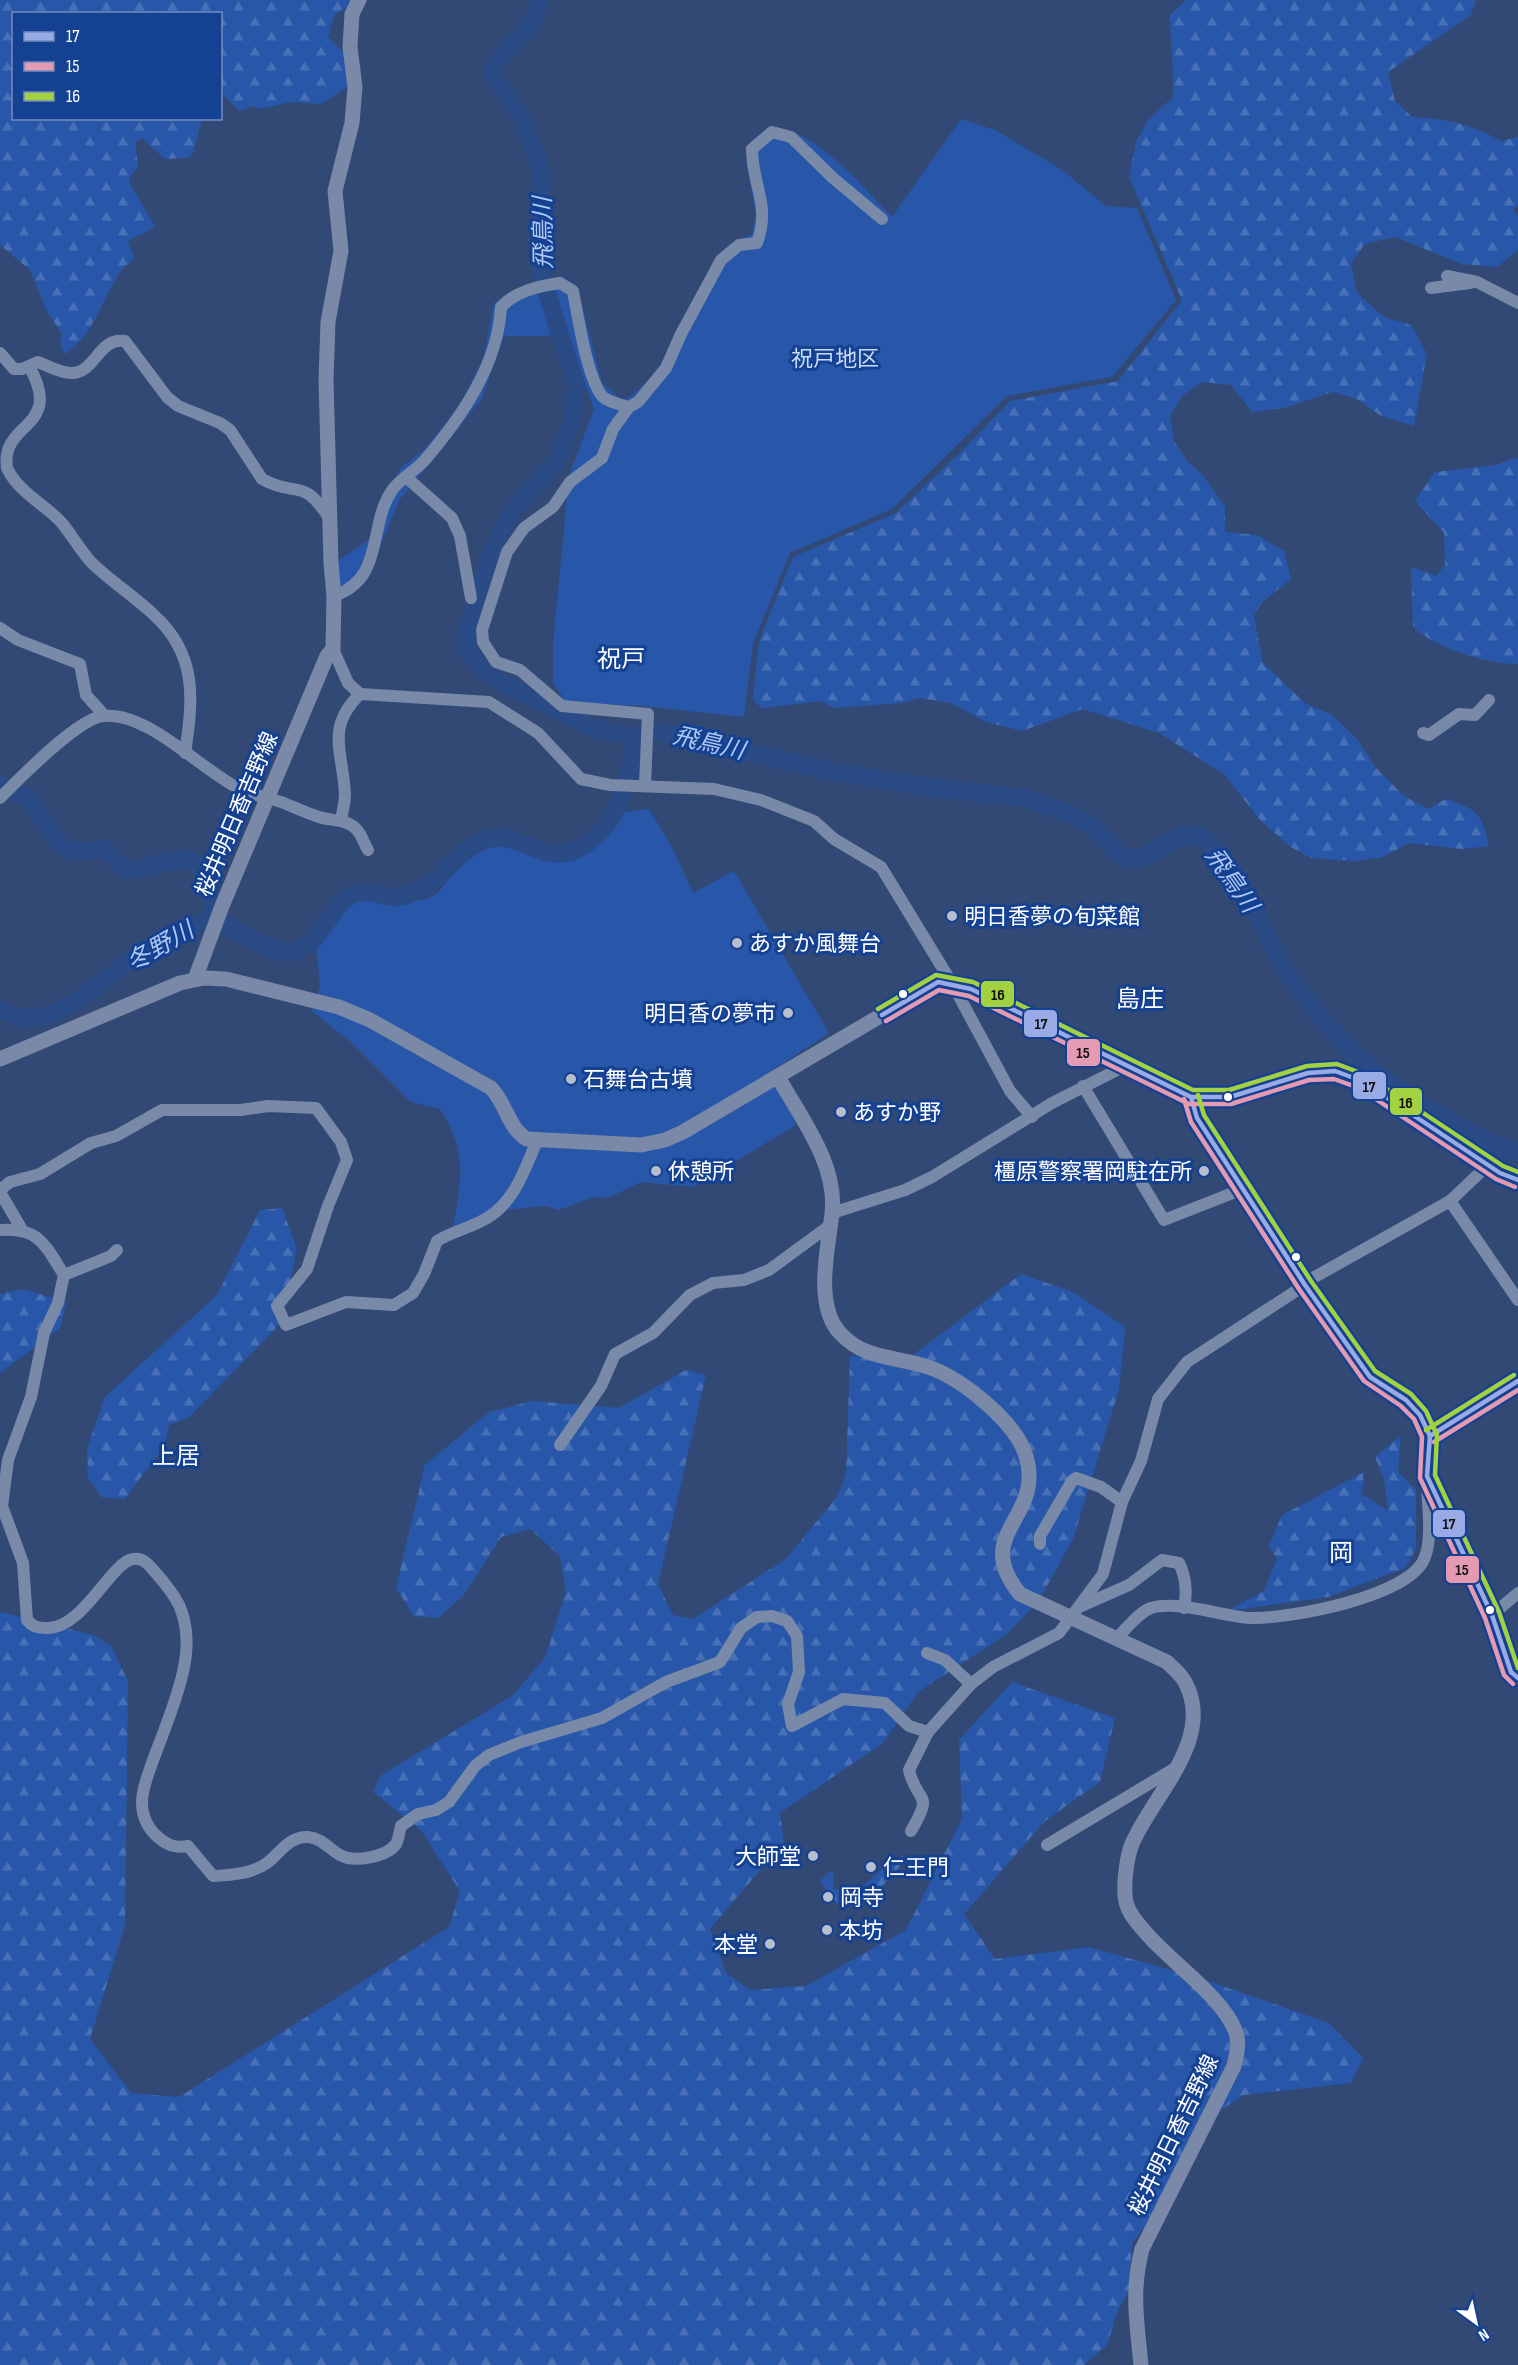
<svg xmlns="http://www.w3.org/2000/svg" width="1518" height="2365" font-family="'Sofia Sans Condensed','Noto Sans JP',sans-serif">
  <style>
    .forest { fill: url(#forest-firs) }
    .park { fill: #2857a9 }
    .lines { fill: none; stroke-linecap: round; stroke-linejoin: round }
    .river { stroke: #2b4b86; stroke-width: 18 }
    .minor { stroke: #798aa8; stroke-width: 12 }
    .major { stroke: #7989a7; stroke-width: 15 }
    .bus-1-casing { stroke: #154192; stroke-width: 9 }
    .bus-2-casing { stroke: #154192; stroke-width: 9 }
    .bus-3-casing { stroke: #154192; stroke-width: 9 }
    .bus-1 { stroke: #98abe7; stroke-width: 4.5 }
    .bus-2 { stroke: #e49bb2; stroke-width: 4.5 }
    .bus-3 { stroke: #a2d142; stroke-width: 4.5 }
    .poi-dot { fill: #b7bfcf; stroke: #154192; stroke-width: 2 }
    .bus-dot { fill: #fff; stroke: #154192; stroke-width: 2 }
    .labels { text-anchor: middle; stroke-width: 6; stroke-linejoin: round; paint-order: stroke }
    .park-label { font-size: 22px; fill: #cadcfc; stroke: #154192 }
    .street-label { font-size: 22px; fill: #fff; stroke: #154192 }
    .poi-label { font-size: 22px; fill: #fff; stroke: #154192; text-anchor: start }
    .water-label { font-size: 24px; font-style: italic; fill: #afcaf8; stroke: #154192 }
    .neighbourhood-label { font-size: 24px; fill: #fff; stroke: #154192 }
    .line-badge { stroke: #154192; stroke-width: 2 }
    .pale-badge-label { font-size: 16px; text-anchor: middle; font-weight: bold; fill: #111 }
  </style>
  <defs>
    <pattern id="forest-firs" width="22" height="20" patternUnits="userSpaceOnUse" patternTransform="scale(1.5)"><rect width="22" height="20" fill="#2857a9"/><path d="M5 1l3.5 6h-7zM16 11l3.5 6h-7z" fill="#4870b6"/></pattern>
  </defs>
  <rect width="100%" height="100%" fill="#324975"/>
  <g class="forest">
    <path d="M0,0H353L351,5L334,15L328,37L346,55L351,84L321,104L290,102L260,109L254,106L239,111L221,92L220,14H14V118L202,119L193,153L188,158L165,159L142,138L136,142C134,156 144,167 129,177L130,184L155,226C147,234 137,234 128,241L134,258C129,263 122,269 118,275C101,302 93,336 65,354L61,347V332L47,312L30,270L0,245Z"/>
    <path d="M1186,0H1476L1471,15L1388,72L1395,101L1412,117C1448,119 1469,124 1502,141L1518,137V205L1513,209L1518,216V250L1497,267L1462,264L1395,237L1365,244L1351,263L1357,293L1384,317L1411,325L1427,354L1414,426L1381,416L1357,399L1333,392L1284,408L1252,412L1231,385L1202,382L1182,396L1170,416L1174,441L1188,462L1201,473L1225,506V532L1257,535L1284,551L1291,579L1261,603L1254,616L1263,663L1306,704L1331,714L1358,740L1375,767L1404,796L1428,809L1446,799C1478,810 1481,812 1489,846L1462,849L1409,843L1383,857L1356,861L1311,858L1291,847L1260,820L1225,775L1159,733L1083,709L1022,731L986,722L951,703L920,698L902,703L834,708L821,701L762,708L753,700L759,641L793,557L896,513L962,451L1010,401L1118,381L1182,300L1129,177L1136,142L1148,120L1173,97C1174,69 1170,42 1170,15Z"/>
    <path d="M1514,458L1518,459V664C1487,664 1436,648 1413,627L1411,567L1436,576L1445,565L1444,533L1415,501L1435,472L1496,465Z"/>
    <polygon points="282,1208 297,1249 281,1323 188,1418 169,1425 165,1445 125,1499 101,1497 88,1477 87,1449 105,1397 217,1295 260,1210"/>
    <polygon points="1021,1274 1073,1292 1125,1327 1119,1389 1073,1539 1038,1602 1007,1634 918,1692 883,1743 780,1813 784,1842 710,1929 726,1973 750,1990 806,1986 906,1930 962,1819 959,1740 1012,1682 1115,1718 1100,1782 1045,1821 964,1914 995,1959 1089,1947 1202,1979 1329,2023 1363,2058 1351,2083 1244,2095 1207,2119 1170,2195 1132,2243 1129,2291 1118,2310 1107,2345 1084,2365 0,2365 0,1612 93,1635 111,1646 128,1681 125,1925 90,2039 131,2093 179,2097 449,1927 460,1891 421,1830 373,1792 380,1776 512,1696 545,1658 566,1592 560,1556 530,1529 501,1537 464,1595 438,1618 414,1616 396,1588 425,1465 489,1412 533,1401 619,1408 686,1370 706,1375 658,1584 673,1615 693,1619 786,1559 837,1497 846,1474 850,1356 905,1361"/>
    <polygon points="23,1289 66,1302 60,1328 0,1373 0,1294"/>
    <polygon points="1401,1436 1398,1472 1416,1490 1416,1549 1405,1568 1328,1597 1227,1611 1264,1591 1277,1559 1269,1546 1282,1515 1364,1472 1362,1494 1388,1511 1384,1479 1375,1457"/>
    <path d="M902,1856L904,1858L896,1872L873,1895L863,1892L843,1904H837L820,1881L830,1871L834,1874L833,1889C870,1897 875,1866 902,1856Z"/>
  </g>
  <g class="park">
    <path d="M961,119L995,130L1061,169L1106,206L1137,208L1176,300L1112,377L1007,396L892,509L790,553L753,644L744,717L641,706L566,702L553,682V645L569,476L594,409L568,336H504L481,400L399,500L370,571L358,587L339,585L336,562L369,540L379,506L401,468L425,449L461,404L484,356L494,303L511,292L561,276L577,286L602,383L623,401C676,369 686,300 721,253C727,244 743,239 752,234L756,214L746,162L751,141C756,138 764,130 770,129C809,122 867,191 892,217Z"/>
    <path d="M649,809L672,847L693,893L734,871L829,1033L770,1072L793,1114L796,1125L693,1187L641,1182L608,1198L593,1197L559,1210L546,1206L503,1210L453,1229C461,1179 469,1154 440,1109L411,1102L351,1042L312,1011L320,986L316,945L330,932L345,905L363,895C381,899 423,908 438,892C455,876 463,847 490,843C500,841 512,846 521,849C530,852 538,857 547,859C581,867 604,838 619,813Z"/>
  </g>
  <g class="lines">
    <g class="river">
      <path d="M540,0C538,7 536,16 532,22C522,39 493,57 492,74L521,117L538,159L542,185L538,246L540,270L576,385L572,421L557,461L512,511L493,547L467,631L466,649L484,671L497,680L595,729L634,737L661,732L834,772L926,787L1025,798L1071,814L1092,826L1122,856L1134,859L1146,856L1180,836H1199C1238,861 1256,919 1278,957C1298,992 1326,1026 1355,1054C1385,1085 1476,1142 1518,1153"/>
      <polyline points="0,785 27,797 62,846 74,852 105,849 127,871 180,859 195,863 202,871 215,913 225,923"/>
      <path d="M0,1010C6,1011 11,1015 17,1017C61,1027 112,971 146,949C166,937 189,928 209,918C231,925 268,954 289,952C320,949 325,914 347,898C365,884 381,899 399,897C403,897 409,894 412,893C442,883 455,851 485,840C520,828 546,871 585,845C620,821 631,778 634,737"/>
    </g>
    <g class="minor">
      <polyline points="1447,276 1477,282 1518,303"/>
      <polyline points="1431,288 1470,283"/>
      <path d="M0,353L14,369H22L38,362C48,366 60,373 71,373C96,373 98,337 125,341L167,397L178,406L220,423L230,430L262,479C298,499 301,475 330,519"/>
      <path d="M29,366C65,430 0,420 7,468C18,492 44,504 61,522C72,535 80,550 91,562C110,581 134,596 154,615C198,655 193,700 185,753"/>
      <polyline points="406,477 452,518 460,536 471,598"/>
      <path d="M334,596C386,578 367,525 393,489C401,478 415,471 424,461C461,418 498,365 501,307C516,291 539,286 560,283L573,291C578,316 587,379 603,397C608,402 622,405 629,407"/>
      <polyline points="0,628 18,640 80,664 86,695 105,716"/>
      <polyline points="333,649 348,683 360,694 489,702 538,733 581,779 610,785 714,789 761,800 814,821 834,839 881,867 953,985 1010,1091 1032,1117"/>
      <polyline points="1423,733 1429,735 1459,714 1475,715 1489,700"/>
      <path d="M645,785L648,714L562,706L520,670L496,662L483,642L482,630L507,552L524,528L553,507L570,482L602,458L613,429L629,407L638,402L666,368L681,334L721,260L739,245L757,243C771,205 752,185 752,149L772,132L791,137L833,178L882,219"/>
      <path d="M0,798C20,778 77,719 103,716C147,711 200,769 238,788C252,795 266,797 281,802C294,807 306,813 319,817C331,821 348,819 357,830C362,835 364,844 368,850"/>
      <path d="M341,821C342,813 345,803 345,794C343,752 325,728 360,694"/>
      <polyline points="1083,1086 1164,1220 1243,1189"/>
      <polyline points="1191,1097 1197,1118 1305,1285 1370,1377 1406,1400 1420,1415 1430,1436 1427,1476 1492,1615 1511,1672 1518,1678"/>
      <path d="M0,1190L10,1182L40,1174L91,1143L116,1136L162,1110H241L268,1106L316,1108L341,1142L347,1160L328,1206L307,1269L277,1306L286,1325L346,1302L394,1305L413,1293L424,1274L437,1241C453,1231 471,1228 487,1218C515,1202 525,1168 537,1141"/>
      <polyline points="0,1192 21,1228"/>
      <polyline points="1450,1201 1518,1300"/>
      <polyline points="832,1213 905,1190 932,1177 1052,1103 1129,1064"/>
      <path d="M0,1230C39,1227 45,1245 64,1275L58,1303L44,1333L31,1397L8,1460L2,1506L23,1563L27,1620C33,1627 38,1628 47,1628C83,1629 111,1562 133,1559C143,1557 149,1565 155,1572C164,1582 173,1593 179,1605C189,1627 188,1650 183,1672C176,1703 163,1733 152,1763C148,1775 142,1789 142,1802C142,1817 148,1829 159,1838C169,1846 175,1848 188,1846L213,1876C230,1875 252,1874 267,1863C280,1853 289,1836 308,1837C322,1838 329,1849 340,1855C354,1863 387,1857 396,1844C399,1839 399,1832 401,1826L418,1814L436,1810L449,1802L475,1766L489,1755L521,1742L602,1718L666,1682L720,1662L741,1628L757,1617L772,1616L787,1621L797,1636L799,1672L788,1704L792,1726L843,1699L885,1703L909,1726L928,1732"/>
      <polyline points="64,1275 111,1256 117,1250"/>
      <polyline points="1304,1283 1450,1201 1488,1165"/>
      <polyline points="1430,1436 1518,1381"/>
      <polyline points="560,1445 601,1386 615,1354 653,1333 690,1295 713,1283 744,1280 769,1270 829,1226"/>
      <polyline points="1040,1544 1040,1536 1072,1481 1076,1478 1101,1487 1122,1502"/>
      <path d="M1079,1607L1129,1585L1162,1560L1179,1563C1186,1577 1187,1593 1184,1608"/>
      <polyline points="1492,1615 1518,1593"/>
      <path d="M1117,1638C1126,1629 1139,1612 1151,1608C1177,1600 1222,1616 1250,1618C1288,1619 1411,1597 1425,1557C1433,1536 1427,1503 1427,1480"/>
      <polyline points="927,1653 945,1660 971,1684"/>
      <path d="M911,1831C935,1790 917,1805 909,1770L928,1732L971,1684L993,1667L1059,1633L1103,1574L1122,1502L1141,1461L1158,1399L1187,1362L1305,1285"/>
      <polyline points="1047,1845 1177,1767"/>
    </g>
    <g class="major">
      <polyline points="195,979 222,906 327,656 333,649 334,596 331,563 326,380 328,322 341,251 335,191 352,123 355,87 350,47 352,14 359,0"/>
      <path d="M0,1059L180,983L204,978L226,979L339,1007L370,1020L491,1088C506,1103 508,1128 527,1139L641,1145L665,1140L683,1132L938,982L971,989L1191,1097H1230L1308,1073L1335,1071L1362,1081L1500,1173L1518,1180"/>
      <path d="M778,1077C801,1118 838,1165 832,1214C828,1248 814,1305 840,1333C865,1361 899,1356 931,1368C963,1380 1016,1422 1026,1456C1045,1519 970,1533 1020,1594L1167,1662C1173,1668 1181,1674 1185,1682C1216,1739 1152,1796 1132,1844C1127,1856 1124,1880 1125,1894C1125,1910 1136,1921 1146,1933C1171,1962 1222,1997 1235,2030C1240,2042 1237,2053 1234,2066L1142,2249C1131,2291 1137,2323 1141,2365"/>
    </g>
    <g class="bus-1-casing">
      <g id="bus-1">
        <polyline points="882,1015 938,982 971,989 1191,1097 1230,1097 1308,1073 1335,1071 1362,1081 1500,1173 1518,1180"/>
        <polyline points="1191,1097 1197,1118 1305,1285 1370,1377 1406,1400 1420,1415 1430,1436 1427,1476 1492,1615 1511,1672 1518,1678"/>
        <polyline points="1430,1436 1518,1381"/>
      </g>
    </g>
    <g class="bus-2-casing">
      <g id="bus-2">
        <polyline points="886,1021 939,990 969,996 1189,1104 1231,1104 1309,1080 1334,1079 1359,1088 1496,1179 1515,1187"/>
        <polyline points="1184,1099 1191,1122 1299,1289 1364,1381 1401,1406 1414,1419 1422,1437 1420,1478 1485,1618 1504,1675 1513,1684"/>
        <polyline points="1434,1442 1518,1390"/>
      </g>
    </g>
    <g class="bus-3-casing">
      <g id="bus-3">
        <polyline points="878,1009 936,975 973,982 1193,1090 1229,1090 1307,1066 1337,1064 1366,1075 1503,1166 1518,1172"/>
        <polyline points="1198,1095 1204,1115 1311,1281 1375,1371 1411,1394 1426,1411 1437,1435 1435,1475 1499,1612 1518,1668"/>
        <polyline points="1426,1430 1514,1375"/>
      </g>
    </g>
    <use href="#bus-1" class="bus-1"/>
    <use href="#bus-2" class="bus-2"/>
    <use href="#bus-3" class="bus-3"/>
  </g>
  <g class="poi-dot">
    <circle cx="952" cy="916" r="6"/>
    <circle cx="737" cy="943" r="6"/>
    <circle cx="788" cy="1013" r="6"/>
    <circle cx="571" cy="1079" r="6"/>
    <circle cx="841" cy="1112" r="6"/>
    <circle cx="656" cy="1171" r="6"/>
    <circle cx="1204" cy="1171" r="6"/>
    <circle cx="813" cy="1856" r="6"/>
    <circle cx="871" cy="1867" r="6"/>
    <circle cx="828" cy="1897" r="6"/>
    <circle cx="827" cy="1930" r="6"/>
    <circle cx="770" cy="1944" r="6"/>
  </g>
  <g class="bus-dot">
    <circle cx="903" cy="994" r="5"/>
    <circle cx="1228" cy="1097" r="5"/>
    <circle cx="1296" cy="1257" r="5"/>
    <circle cx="1490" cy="1610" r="5"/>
  </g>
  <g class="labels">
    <g class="park-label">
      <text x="835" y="366">祝戸地区</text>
    </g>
    <g class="street-label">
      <text transform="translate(236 814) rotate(-67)" y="8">桜井明日香吉野線</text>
      <text transform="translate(1173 2135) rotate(-64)" y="8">桜井明日香吉野線</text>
    </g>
    <g class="poi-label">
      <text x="964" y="924">明日香夢の旬菜館</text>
      <text x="749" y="951">あすか風舞台</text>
      <text x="776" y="1021" text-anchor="end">明日香の夢市</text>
      <text x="583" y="1087">石舞台古墳</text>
      <text x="853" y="1120">あすか野</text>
      <text x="668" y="1179">休憩所</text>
      <text x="1192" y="1179" text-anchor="end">橿原警察署岡駐在所</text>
      <text x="801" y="1864" text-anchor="end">大師堂</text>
      <text x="883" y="1875">仁王門</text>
      <text x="840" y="1905">岡寺</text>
      <text x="839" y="1938">本坊</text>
      <text x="758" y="1952" text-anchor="end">本堂</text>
    </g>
    <g class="water-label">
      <text transform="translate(543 233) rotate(-91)" y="8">飛鳥川</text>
      <text transform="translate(709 743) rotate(13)" y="8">飛鳥川</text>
      <text transform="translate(1232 880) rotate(55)" y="8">飛鳥川</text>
      <text transform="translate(160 946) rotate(-30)" y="8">冬野川</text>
    </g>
    <g class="neighbourhood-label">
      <text x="621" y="667">祝戸</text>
      <text x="1140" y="1007">島庄</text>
      <text x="176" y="1464">上居</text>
      <text x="1341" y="1561">岡</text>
    </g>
  </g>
  <g class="line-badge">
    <rect x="980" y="980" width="35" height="28" rx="6" fill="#a2d142"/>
    <rect x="1023" y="1009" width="35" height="29" rx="6" fill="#98abe7"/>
    <rect x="1066" y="1038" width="35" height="29" rx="6" fill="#e49bb2"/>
    <rect x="1352" y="1071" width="35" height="29" rx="6" fill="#98abe7"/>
    <rect x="1389" y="1087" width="34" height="29" rx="6" fill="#a2d142"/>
    <rect x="1432" y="1509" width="34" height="29" rx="6" fill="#98abe7"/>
    <rect x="1445" y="1555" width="35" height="29" rx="6" fill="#e49bb2"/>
  </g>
  <g class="pale-badge-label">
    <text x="998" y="1000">16</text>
    <text x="1041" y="1029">17</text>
    <text x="1083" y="1058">15</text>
    <text x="1369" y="1092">17</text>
    <text x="1406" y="1108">16</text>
    <text x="1449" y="1529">17</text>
    <text x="1462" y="1575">15</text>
  </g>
  <rect x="12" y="12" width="210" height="108" fill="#154192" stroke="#738dbe" stroke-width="1.5"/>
  <rect x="24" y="32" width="30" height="9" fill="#98abe7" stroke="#738dbe" stroke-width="1.5"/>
  <text x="66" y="42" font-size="18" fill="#ffffff">17</text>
  <rect x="24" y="62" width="30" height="9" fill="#e49bb2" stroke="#738dbe" stroke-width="1.5"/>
  <text x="66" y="72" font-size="18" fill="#ffffff">15</text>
  <rect x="24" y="92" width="30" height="9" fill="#a2d142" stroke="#738dbe" stroke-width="1.5"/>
  <text x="66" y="102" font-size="18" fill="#ffffff">16</text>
  <g transform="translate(1476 2323) rotate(147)" stroke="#154192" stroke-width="4.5" paint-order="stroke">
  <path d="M0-4.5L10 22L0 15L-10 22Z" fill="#ffffff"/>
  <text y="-9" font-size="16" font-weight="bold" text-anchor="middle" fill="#ffffff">N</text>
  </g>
</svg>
